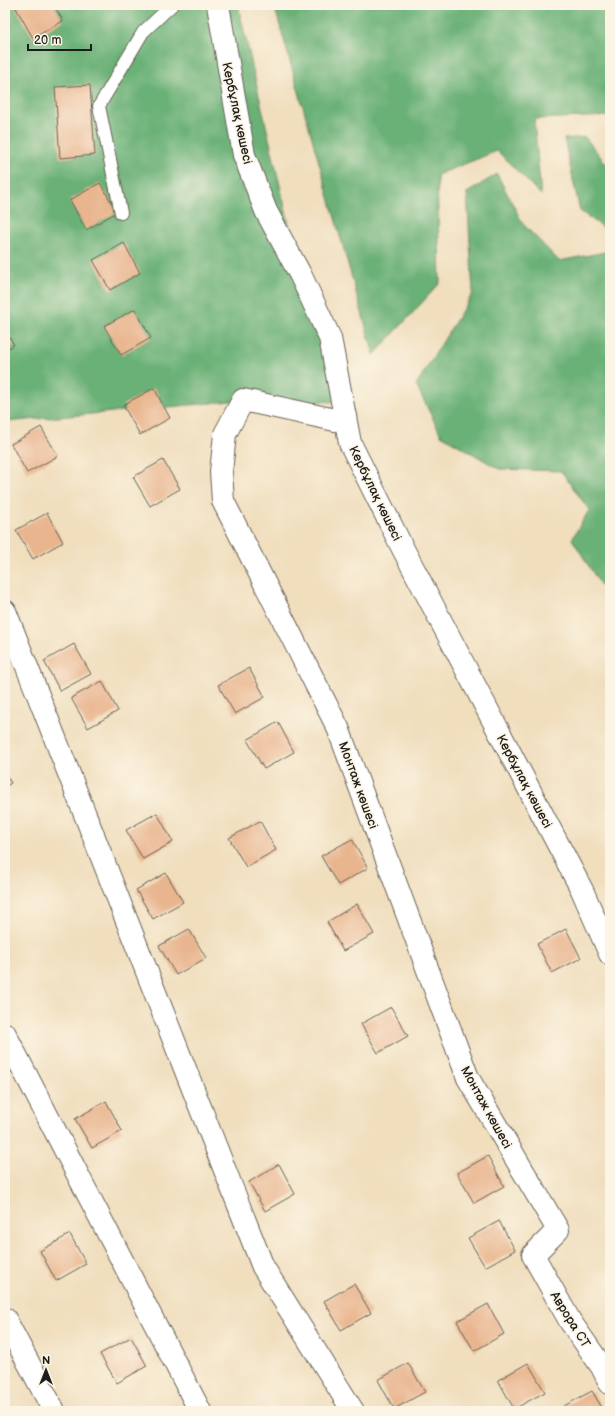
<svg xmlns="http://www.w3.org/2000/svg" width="615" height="1416" font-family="'Balsamiq Sans',sans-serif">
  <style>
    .forest { fill: #6bb177; stroke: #44664a }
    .building { fill: #e9b58f }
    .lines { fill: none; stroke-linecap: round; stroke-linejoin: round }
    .lane-casing { stroke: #666054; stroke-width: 14 }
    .street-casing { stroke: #666054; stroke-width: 24 }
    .lane { stroke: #fff; stroke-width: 12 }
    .street { stroke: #fff; stroke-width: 22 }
    .labels { text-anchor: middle; stroke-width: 3.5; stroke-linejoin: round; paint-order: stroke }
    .street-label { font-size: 13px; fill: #1c1c1c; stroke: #fcf5e5 }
  </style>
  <rect width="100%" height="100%" fill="#fcf5e5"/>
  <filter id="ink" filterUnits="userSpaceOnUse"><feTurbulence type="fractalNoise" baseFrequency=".025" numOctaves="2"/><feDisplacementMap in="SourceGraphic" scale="8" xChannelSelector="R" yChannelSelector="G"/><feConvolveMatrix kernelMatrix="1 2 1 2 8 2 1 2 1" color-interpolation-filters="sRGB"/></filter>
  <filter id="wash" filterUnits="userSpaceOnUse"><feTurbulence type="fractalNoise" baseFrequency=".012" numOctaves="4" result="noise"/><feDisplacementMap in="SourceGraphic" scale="16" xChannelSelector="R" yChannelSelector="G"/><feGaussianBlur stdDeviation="0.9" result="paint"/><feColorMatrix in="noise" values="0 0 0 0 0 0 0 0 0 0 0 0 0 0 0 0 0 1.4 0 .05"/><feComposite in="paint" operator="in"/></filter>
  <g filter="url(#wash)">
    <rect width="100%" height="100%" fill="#f0debd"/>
    <g class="forest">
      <polygon points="5,5 238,5 301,276 343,402 243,400 5,422"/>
      <polygon points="274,5 610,5 610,116 534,119 541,195 497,151 437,175 440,283 374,355"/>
      <polygon points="585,137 610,169 610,232 580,211 564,139"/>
      <polygon points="497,174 523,224 559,261 610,251 610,600 572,539 589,510 561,471 499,469 441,435 416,385 473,293 467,193"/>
    </g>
    <g id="blocks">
      <g class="building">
        <polygon points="22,5 54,5 63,21 33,38 16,8"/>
        <polygon points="90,85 95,155 60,158 55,87"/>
        <polygon points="100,183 117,212 86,230 70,200"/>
        <polygon points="124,243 140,273 110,290 93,260"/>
        <polygon points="135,309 151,338 121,355 104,326"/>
        <polygon points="5,330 14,345 5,350"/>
        <polygon points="154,388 170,418 140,435 123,405"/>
        <polygon points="41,427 58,456 27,473 11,444"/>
        <polygon points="163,460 180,489 150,506 133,477"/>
        <polygon points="47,513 63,542 33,559 16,530"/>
        <polygon points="74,644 91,674 60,691 44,661"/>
        <polygon points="249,668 265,697 235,714 218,685"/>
        <polygon points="102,681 118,711 88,728 71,698"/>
        <polygon points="278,722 294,752 264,769 247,740"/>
        <polygon points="5,773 11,783 5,787"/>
        <polygon points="157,813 173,842 143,859 126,830"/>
        <polygon points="260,821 276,850 246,867 229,838"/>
        <polygon points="352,839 368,868 338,885 321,856"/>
        <polygon points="166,873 183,902 153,919 136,890"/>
        <polygon points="357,904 374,934 343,951 327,922"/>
        <polygon points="189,929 206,958 176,975 159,946"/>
        <polygon points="566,929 581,958 552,973 537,944"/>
        <polygon points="391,1007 408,1036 378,1053 361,1024"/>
        <polygon points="106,1101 122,1131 92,1148 75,1119"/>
        <polygon points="488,1156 504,1186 474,1203 457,1173"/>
        <polygon points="279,1164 295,1194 265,1211 249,1182"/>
        <polygon points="499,1221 515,1250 485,1267 468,1238"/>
        <polygon points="70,1234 86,1264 56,1281 40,1251"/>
        <polygon points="354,1284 371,1313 341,1330 324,1301"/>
        <polygon points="488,1304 504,1334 474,1351 457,1321"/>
        <polygon points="131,1337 147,1366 117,1383 100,1354"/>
        <polygon points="408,1363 425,1392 394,1409 378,1380"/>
        <polygon points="528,1363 545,1392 514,1409 498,1380"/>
        <polygon points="592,1391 604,1411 564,1411 562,1407"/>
      </g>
    </g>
  </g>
  <g filter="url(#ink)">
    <use href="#blocks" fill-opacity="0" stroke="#666054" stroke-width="1"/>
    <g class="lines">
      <g class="lane-casing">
        <polyline id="lane" points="121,213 99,106 143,32 172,5"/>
      </g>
      <g class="street-casing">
        <g id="street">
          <polyline points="218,5 244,155 266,211 301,276 330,338 350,443 401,545 582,890 610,954"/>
          <polyline points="345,417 335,420 243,400 225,434 221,472 223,501 338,728 468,1078 558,1230 533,1255 570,1321 602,1367 610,1383"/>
          <polyline points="5,611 263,1267 353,1411"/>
          <polyline points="5,1034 200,1411"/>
          <polyline points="5,1319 54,1411"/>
        </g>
      </g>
      <use href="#lane" class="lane"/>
      <use href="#street" class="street"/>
    </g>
  </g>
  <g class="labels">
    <g class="street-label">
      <text transform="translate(238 113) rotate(78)" y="5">Кербұлақ көшесі</text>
      <text transform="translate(376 493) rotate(64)" y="5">Кербұлақ көшесі</text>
      <text transform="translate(525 781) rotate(62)" y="5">Кербұлақ көшесі</text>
      <text transform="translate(359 785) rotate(70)" y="5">Монтаж көшесі</text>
      <text transform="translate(487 1107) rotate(61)" y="5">Монтаж көшесі</text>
      <text transform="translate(571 1319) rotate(58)" y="5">Аврора СТ</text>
    </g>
  </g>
  <rect width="615" height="1416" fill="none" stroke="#fcf5e5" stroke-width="20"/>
  <g transform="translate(46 1370)" stroke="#fcf5e5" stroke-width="3" paint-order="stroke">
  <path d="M0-3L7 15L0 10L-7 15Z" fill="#1c1c1c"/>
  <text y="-6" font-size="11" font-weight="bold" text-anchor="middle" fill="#1c1c1c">N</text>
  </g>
  <path d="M28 44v6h63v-6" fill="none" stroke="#1c1c1c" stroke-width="2"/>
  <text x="34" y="44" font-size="12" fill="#1c1c1c" stroke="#fcf5e5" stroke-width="3" paint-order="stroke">20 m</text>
</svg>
